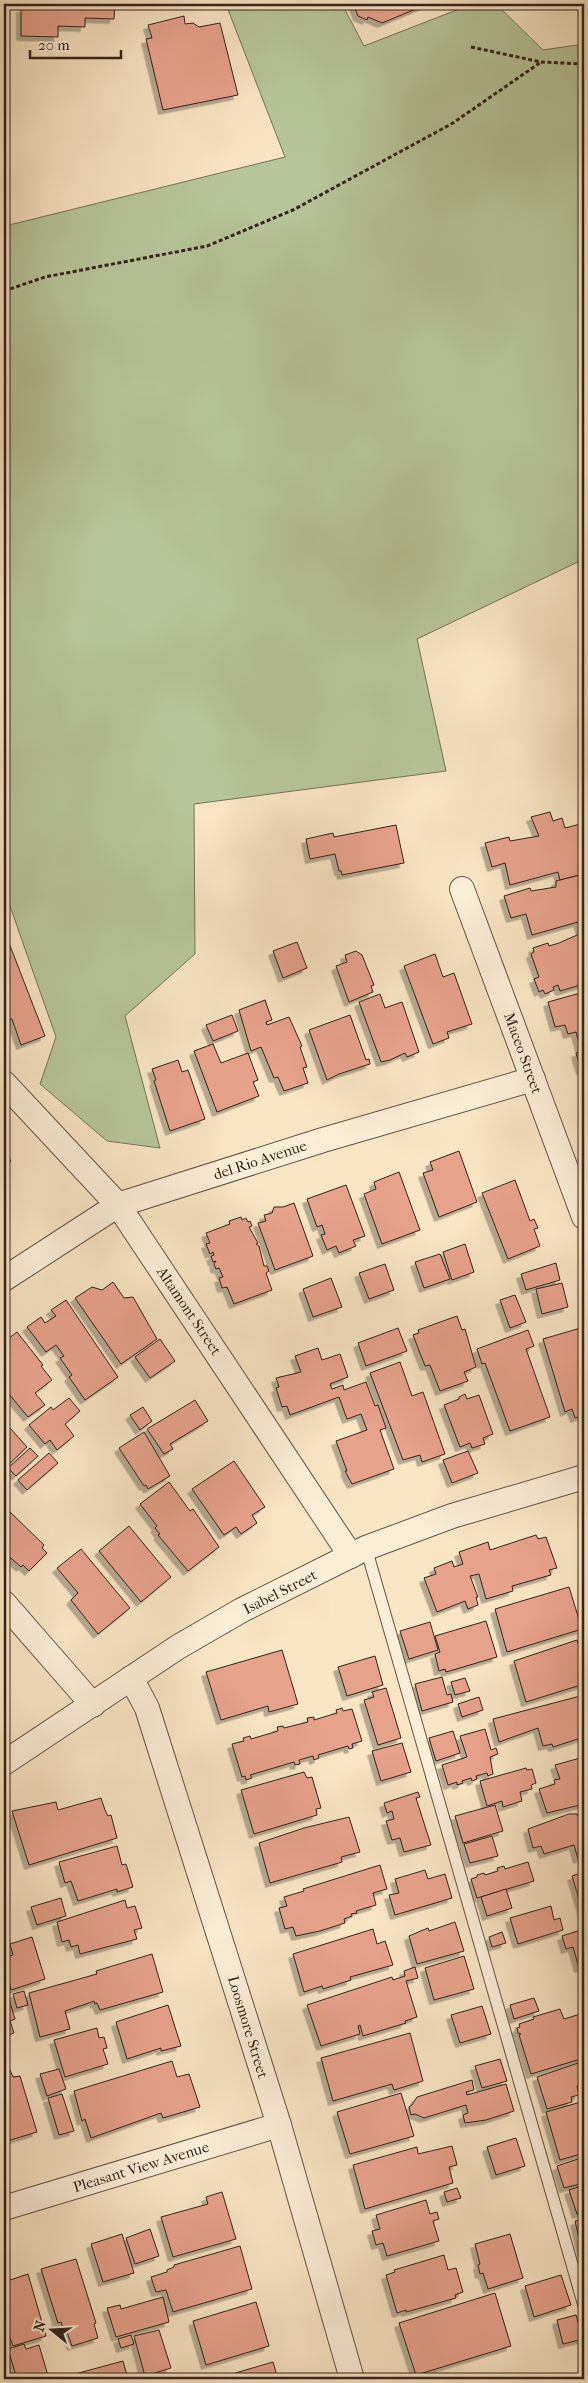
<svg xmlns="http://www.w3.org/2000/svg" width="588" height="2383" font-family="'IM FELL French Canon',serif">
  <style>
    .green { fill: #b7c698; stroke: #757459 }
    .building { fill: #e7a28a; stroke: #33231a; filter: url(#shadow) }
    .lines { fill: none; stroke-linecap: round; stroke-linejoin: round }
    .service-casing { stroke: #645444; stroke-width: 13 }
    .minor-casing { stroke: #645444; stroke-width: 26 }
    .path { stroke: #33231a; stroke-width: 3; stroke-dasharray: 4 2.5; stroke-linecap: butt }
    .service { stroke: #faeed7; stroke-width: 11 }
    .minor { stroke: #faeed7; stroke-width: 24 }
    .labels { text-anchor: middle; stroke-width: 4.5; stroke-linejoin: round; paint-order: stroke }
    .street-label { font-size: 15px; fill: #33231a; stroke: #faeed7 }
  </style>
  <defs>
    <filter id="shadow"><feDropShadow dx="-4.5" dy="4.5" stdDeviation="0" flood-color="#0004"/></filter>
  </defs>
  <rect width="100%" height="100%" fill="#f8e5c2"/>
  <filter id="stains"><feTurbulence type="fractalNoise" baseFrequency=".004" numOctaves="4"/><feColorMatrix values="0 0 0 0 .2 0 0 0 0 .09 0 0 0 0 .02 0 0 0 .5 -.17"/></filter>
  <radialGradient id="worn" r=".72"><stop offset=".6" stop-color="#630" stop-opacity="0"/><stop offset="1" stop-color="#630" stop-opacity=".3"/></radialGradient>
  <polygon class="green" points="233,4 342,4 364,46 472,4 496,4 543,50 584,44 584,559 417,639 446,771 194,804 195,954 125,1016 160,1148 107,1141 40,1084 56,1037 4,889 4,224 5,226 285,157 227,7"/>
  <g class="building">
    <polygon points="24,4 115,4 114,19 85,18 85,27 58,26 58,37 21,36 21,8 28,8 28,4"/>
    <polygon points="353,4 428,4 382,23 368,17 367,20 358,16"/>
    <polygon points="184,16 185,24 193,23 199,27 220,23 238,95 163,110 146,39 152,38 148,25"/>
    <polygon points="550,812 553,821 562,818 565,828 584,823 584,874 560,880 558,872 510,885 505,863 492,867 485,843 509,837 510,841 539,836 531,817"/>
    <polygon points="396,825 404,863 342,875 341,871 339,871 335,854 310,859 306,839 333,833 334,837"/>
    <polygon points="584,874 584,930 581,931 578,922 532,935 526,914 511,918 504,896 530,888 531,891 556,887 556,881"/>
    <polygon points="584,932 584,984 560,991 558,985 553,987 554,990 545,994 543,990 539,992 534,979 539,977 531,954 534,952 533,948 548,943 549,946 559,943"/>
    <polygon points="297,942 307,968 283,978 273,951"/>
    <polygon points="9,943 45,1036 21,1045 12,1019 4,1020 4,945"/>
    <polygon points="356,951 362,955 374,985 371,986 373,992 349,1002 336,966 347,962 345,955"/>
    <polygon points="435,954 443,977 454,973 472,1024 447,1032 449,1038 433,1044 404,966"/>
    <polygon points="584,992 584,1069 581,1070 576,1053 581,1051 576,1032 568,1034 565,1025 555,1027 548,1002"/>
    <polygon points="380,994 385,1008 402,1002 419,1052 407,1057 405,1053 390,1060 381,1062 359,1002"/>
    <polygon points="265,1000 272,1020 266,1022 267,1025 289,1017 302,1046 300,1047 307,1067 303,1068 308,1083 284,1091 278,1077 274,1078 261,1047 251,1051 239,1010"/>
    <polygon points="232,1015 238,1031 213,1041 206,1025"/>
    <polygon points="350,1015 366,1060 369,1059 370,1064 339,1074 327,1080 309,1030"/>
    <polygon points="213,1044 221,1063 248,1053 258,1080 253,1082 259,1096 217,1112 194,1051"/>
    <polygon points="178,1060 182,1072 188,1070 205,1119 170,1131 154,1081 156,1080 152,1069"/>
    <polygon points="4,1150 11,1161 4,1166"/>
    <polygon points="459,1151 477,1202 439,1217 423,1173 433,1170 430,1162"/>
    <polygon points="399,1172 420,1230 382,1244 364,1194 376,1189 374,1182"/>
    <polygon points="515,1180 530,1221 534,1219 538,1228 534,1229 540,1246 508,1259 482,1193"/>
    <polygon points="346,1185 365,1236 353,1240 356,1246 339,1253 336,1246 327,1250 321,1235 325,1234 322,1225 317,1227 307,1199"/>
    <polygon points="294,1203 313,1256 275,1270 258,1223 266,1221 264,1215 272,1213 274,1207 283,1207"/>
    <polygon points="241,1217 242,1220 246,1218 248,1222 250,1221 252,1226 249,1227 258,1243 256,1244 259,1246 264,1266 267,1266 269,1271 266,1273 272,1290 234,1304 227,1287 222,1288 219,1278 223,1277 219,1268 216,1269 214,1264 216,1261 213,1262 211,1256 214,1255 213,1252 210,1254 206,1244 210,1243 206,1233 230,1224 229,1221"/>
    <polygon points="465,1244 474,1272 452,1280 443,1252"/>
    <polygon points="440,1254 450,1279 424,1288 415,1262"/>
    <polygon points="556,1263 560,1280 526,1290 521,1274"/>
    <polygon points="385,1264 394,1290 369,1299 359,1273"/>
    <polygon points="331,1278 342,1307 313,1317 303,1289"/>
    <polygon points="113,1282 124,1298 133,1297 157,1339 121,1364 75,1298 92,1287 102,1290"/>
    <polygon points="562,1283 568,1307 542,1314 536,1289"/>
    <polygon points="515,1295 526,1322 510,1328 500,1300"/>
    <polygon points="66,1300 118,1377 85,1400 69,1377 72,1375 60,1358 64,1356 56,1345 46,1352 27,1327 41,1317 45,1323 56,1316 51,1310"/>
    <polygon points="457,1316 462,1330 465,1329 476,1367 464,1372 468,1381 440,1391 430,1365 425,1366 413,1335 419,1333 418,1330"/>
    <polygon points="584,1327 584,1415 575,1418 572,1409 565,1412 543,1339"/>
    <polygon points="398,1328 407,1351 366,1366 358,1343"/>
    <polygon points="528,1330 534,1346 526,1349 550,1417 510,1431 485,1363 482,1364 477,1349"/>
    <polygon points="17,1332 43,1365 41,1366 52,1380 35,1393 45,1405 28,1417 4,1388 4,1367 8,1364 4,1358 4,1342"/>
    <polygon points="160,1339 175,1361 150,1378 135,1357"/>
    <polygon points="318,1348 322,1360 340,1354 348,1377 330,1384 332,1389 343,1385 344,1390 366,1382 375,1406 378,1405 386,1428 380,1430 394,1469 352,1484 345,1471 347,1471 336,1441 367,1430 361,1414 347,1419 339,1397 290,1415 287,1406 282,1407 276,1388 279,1387 276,1378 301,1372 295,1356"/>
    <polygon points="400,1362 412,1396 423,1392 445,1454 422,1462 420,1455 403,1460 370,1373"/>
    <polygon points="465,1394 467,1399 479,1395 493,1434 483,1438 485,1444 472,1448 470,1443 460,1447 444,1405 459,1399 459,1397"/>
    <polygon points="69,1398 80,1411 65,1424 74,1436 57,1450 50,1440 45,1444 29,1425 51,1407 53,1410"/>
    <polygon points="195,1400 208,1421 170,1444 173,1449 164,1454 147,1429"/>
    <polygon points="143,1407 152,1421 140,1430 130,1415"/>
    <polygon points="10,1428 27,1447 6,1467 8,1468 4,1472 4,1434"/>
    <polygon points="144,1432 170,1476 148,1489 146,1485 144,1486 119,1448"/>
    <polygon points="30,1448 38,1456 16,1476 8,1468"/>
    <polygon points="468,1451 478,1473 452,1483 443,1460"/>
    <polygon points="49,1453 58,1463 27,1490 18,1480"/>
    <polygon points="234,1461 265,1507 252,1515 257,1523 241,1534 236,1527 224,1535 192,1489"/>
    <polygon points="169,1482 190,1511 193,1509 219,1547 188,1571 158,1535 160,1534 155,1528 157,1526 140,1504"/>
    <polygon points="7,1509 44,1545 42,1548 47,1553 29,1571 23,1565 21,1567 4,1552 4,1512"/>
    <polygon points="129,1526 171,1577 141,1602 99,1551"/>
    <polygon points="536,1535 538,1539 546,1537 557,1568 549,1570 551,1575 512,1586 513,1591 486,1599 479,1574 470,1576 478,1597 476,1597 478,1605 468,1609 465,1601 437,1612 424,1578 436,1574 434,1568 452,1561 454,1567 463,1564 459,1552 488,1542 490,1550"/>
    <polygon points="81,1549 130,1608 98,1634 71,1600 78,1593 57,1568"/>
    <polygon points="569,1587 582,1629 507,1652 495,1609"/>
    <polygon points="486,1621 497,1657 446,1672 445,1669 439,1671 435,1654 440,1652 435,1636"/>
    <polygon points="430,1622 438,1650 409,1659 400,1631"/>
    <polygon points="577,1640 584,1666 584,1684 526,1702 514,1661"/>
    <polygon points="282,1650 298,1704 269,1712 268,1706 221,1720 206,1672"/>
    <polygon points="375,1656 383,1685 347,1696 338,1667"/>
    <polygon points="442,1677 447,1695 451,1694 453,1702 422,1711 415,1684"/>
    <polygon points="465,1678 470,1691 455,1695 451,1682"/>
    <polygon points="386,1688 401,1738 378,1745 364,1700 374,1697 372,1692"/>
    <polygon points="584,1695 584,1737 553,1747 552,1744 543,1746 538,1728 499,1742 493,1719"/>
    <polygon points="479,1697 483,1710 462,1717 458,1704"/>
    <polygon points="342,1708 343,1711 352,1709 362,1741 352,1744 353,1748 349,1749 348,1746 318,1755 319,1758 314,1760 313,1756 299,1760 300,1764 295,1765 294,1762 250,1775 252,1778 246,1780 245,1776 242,1777 232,1744 244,1741 243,1738 250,1736 251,1739 278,1731 277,1727 283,1726 284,1728 308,1722 307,1718 314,1717 314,1720 337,1713 336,1710"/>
    <polygon points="485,1729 491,1750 496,1748 498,1754 490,1757 493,1774 488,1776 487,1773 476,1776 477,1779 472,1781 471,1778 462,1781 463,1783 457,1785 457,1782 448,1785 442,1765 467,1757 460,1736"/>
    <polygon points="453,1731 460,1753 436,1761 429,1738"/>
    <polygon points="402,1743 411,1772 381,1781 372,1751"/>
    <polygon points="584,1757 584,1804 547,1813 539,1789 555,1784 554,1780 560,1779 555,1765"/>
    <polygon points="526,1768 527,1770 532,1769 536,1783 531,1785 532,1789 520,1792 522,1801 503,1807 502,1801 487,1806 480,1781"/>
    <polygon points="304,1772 307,1778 312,1777 321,1808 316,1809 317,1815 254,1834 241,1790"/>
    <polygon points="418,1792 420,1797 416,1798 431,1845 404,1852 400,1838 392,1840 386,1821 394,1819 392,1811 387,1813 384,1803"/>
    <polygon points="101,1798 105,1810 108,1816 111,1815 117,1838 29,1865 12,1811 56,1802 58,1810"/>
    <polygon points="495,1805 503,1831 463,1843 455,1816"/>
    <polygon points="569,1814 577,1814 578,1816 584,1814 584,1857 578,1859 574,1845 544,1854 541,1846 533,1848 528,1829"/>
    <polygon points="349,1817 360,1852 341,1857 342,1862 270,1883 259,1843 304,1828"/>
    <polygon points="492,1836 498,1856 470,1863 464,1844"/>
    <polygon points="117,1846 122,1865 126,1864 133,1887 117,1892 117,1889 78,1901 71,1881 65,1883 59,1862"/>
    <polygon points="528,1862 534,1881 477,1898 471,1879 477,1877 477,1875 484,1873 485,1875 498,1871 497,1868 504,1866 505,1869"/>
    <polygon points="380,1865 387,1889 373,1893 376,1905 356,1911 357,1913 351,1914 352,1916 344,1919 345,1923 320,1931 296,1936 293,1927 285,1929 279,1908 287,1906 284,1897 304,1891 303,1889"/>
    <polygon points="425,1870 428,1879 445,1874 452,1898 395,1915 389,1895 399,1893 395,1879"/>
    <polygon points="584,1872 584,1916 572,1876"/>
    <polygon points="506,1889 512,1908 487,1916 481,1897"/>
    <polygon points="61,1898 66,1916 37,1925 31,1907"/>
    <polygon points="125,1900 127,1908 135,1906 142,1928 134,1930 137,1939 80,1954 78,1945 71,1947 69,1940 62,1942 57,1922"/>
    <polygon points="551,1906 554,1920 560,1918 563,1930 518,1944 510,1918"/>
    <polygon points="455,1922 464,1951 417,1964 409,1936 428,1928 429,1931"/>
    <polygon points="373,1929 377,1944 385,1941 393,1965 350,1977 351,1980 323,1989 322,1986 304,1992 293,1954"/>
    <polygon points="584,1929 584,1967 579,1968 573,1947 566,1949 562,1936"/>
    <polygon points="502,1932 506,1943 492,1947 489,1937"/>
    <polygon points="32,1937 45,1979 11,1990 4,1958 13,1955 10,1944"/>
    <polygon points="152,1954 163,1992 100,2010 97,2003 95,2004 94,2001 86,2004 65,2011 70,2029 40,2037 29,1993 97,1974 96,1971"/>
    <polygon points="464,1956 474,1989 434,2000 425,1968"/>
    <polygon points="415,1967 418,1978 406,1981 417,2017 405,2021 406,2023 363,2036 360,2025 358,2026 360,2034 321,2046 307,2005 392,1977 393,1980 405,1976 404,1971"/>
    <polygon points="24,1991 28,2005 17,2008 13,1994"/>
    <polygon points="534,1998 539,2011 514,2019 510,2005"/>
    <polygon points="9,1999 15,2019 10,2021 14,2033 4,2037 4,2001"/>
    <polygon points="168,2005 181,2046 161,2051 161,2048 127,2059 116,2022"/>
    <polygon points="482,2006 491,2034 460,2043 451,2015"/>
    <polygon points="560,2009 564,2019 584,2013 584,2058 531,2074 519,2035 521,2034 518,2033 517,2028 520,2027 519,2024 534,2019 533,2017"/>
    <polygon points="97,2028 99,2038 104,2037 107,2048 103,2049 108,2064 65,2077 54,2040"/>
    <polygon points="410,2033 423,2081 394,2090 392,2084 333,2101 321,2058"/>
    <polygon points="500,2059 507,2081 482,2088 475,2066"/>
    <polygon points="172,2061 177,2077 189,2074 200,2107 163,2118 161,2113 91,2138 85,2119 82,2121 74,2091"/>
    <polygon points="584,2061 584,2083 577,2086 579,2095 571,2097 572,2102 547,2109 537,2077"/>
    <polygon points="59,2069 66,2089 47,2096 40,2074"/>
    <polygon points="10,2070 13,2077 20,2076 37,2132 4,2142 4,2072"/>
    <polygon points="472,2080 474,2090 466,2092 467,2095 506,2084 514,2111 486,2120 465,2123 463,2115 468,2113 466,2105 424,2118 415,2114 411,2115 409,2107 412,2105 417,2097"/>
    <polygon points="401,2093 414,2136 350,2154 337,2112"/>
    <polygon points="62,2094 74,2131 59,2135 48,2098"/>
    <polygon points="584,2101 584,2153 560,2160 546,2112"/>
    <polygon points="516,2138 525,2166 496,2175 487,2147"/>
    <polygon points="452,2146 457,2165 449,2167 453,2183 365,2209 353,2165 417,2147 418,2154"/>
    <polygon points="581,2158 584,2169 584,2183 564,2188 557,2166"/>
    <polygon points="584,2185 584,2212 577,2214 569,2190"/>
    <polygon points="457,2188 461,2198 447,2202 444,2192"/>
    <polygon points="222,2192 236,2239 173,2257 161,2217 208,2204 206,2197"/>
    <polygon points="426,2200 430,2214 437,2212 439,2219 433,2221 439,2241 387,2256 383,2243 376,2245 372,2231 380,2229 376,2215"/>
    <polygon points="584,2219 584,2260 575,2221"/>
    <polygon points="150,2229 159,2256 135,2264 126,2238"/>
    <polygon points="122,2234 134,2273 103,2282 91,2244"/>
    <polygon points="510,2234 523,2278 488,2289 483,2273 480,2274 478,2265 480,2264 475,2244"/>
    <polygon points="240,2246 252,2289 173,2312 166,2290 156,2292 151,2277 167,2272 167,2270 174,2267 174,2265"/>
    <polygon points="444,2255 448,2270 456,2268 463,2292 455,2295 456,2298 406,2312 406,2310 397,2313 386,2275 395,2272 394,2270"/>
    <polygon points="76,2259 96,2323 94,2324 98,2338 72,2346 67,2332 65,2333 61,2322 58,2323 41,2269"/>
    <polygon points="28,2274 46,2336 13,2346 4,2322 4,2282"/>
    <polygon points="561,2275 571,2305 534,2317 525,2286"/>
    <polygon points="495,2293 511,2346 416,2375 399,2323"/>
    <polygon points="163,2297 169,2322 116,2337 107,2308 120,2305 121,2309"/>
    <polygon points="256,2302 269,2346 206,2365 193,2321"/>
    <polygon points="576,2315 583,2339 563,2344 557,2320"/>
    <polygon points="159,2330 171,2368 145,2376 134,2336"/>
    <polygon points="131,2335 134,2344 121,2348 118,2339"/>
    <polygon points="24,2344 26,2349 39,2345 49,2379 17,2379 8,2349"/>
    <polygon points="123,2361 128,2379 76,2379 75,2374"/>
    <polygon points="273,2362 278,2379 215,2379"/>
  </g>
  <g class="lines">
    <g class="service-casing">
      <polyline id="service" points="366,1548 584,2306"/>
    </g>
    <g class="minor-casing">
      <g id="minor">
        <polyline points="462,889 584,1217"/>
        <polyline points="4,1083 118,1205 351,1556"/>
        <polyline points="4,1279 118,1205 323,1140 533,1079"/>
        <polyline points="4,1603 93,1705"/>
        <polyline points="131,1678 147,1708 279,2125 352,2379"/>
        <polyline points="4,1763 178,1647 242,1610 366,1548 452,1516 584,1477"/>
        <polyline points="4,2208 279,2125"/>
      </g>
    </g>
    <g class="path">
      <polyline points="471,47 541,62 584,64"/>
      <polyline points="4,291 45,277 207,246 293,210 453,123 541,62"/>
    </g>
    <use href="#service" class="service"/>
    <use href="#minor" class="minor"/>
  </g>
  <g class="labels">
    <g class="street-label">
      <text transform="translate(523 1053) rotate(70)" y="5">Maceo Street</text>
      <text transform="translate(260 1160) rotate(-18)" y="5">del Rio Avenue</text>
      <text transform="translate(189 1311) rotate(56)" y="5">Altamont Street</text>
      <text transform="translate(280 1592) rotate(-27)" y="5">Isabel Street</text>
      <text transform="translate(248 2027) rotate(73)" y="5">Loosmore Street</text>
      <text transform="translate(141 2167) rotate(-17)" y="5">Pleasant View Avenue</text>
    </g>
  </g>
  <rect width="588" height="2383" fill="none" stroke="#f8e5c2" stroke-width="20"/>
  <rect x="5" y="5" width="578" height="2373" fill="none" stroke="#33231a" stroke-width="2.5"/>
  <rect x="10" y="10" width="568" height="2363" fill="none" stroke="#33231a"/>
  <g transform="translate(52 2330) rotate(288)" stroke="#faeed7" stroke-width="4" paint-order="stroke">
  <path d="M0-4L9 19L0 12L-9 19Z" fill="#33231a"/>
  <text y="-8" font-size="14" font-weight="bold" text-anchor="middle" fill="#33231a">N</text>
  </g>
  <path d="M30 50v8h91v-8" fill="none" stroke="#33231a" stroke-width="2.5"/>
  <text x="38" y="50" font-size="15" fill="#33231a" stroke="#faeed7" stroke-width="4" paint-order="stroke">20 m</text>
  <rect width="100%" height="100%" filter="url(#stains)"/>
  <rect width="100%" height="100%" fill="url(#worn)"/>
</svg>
